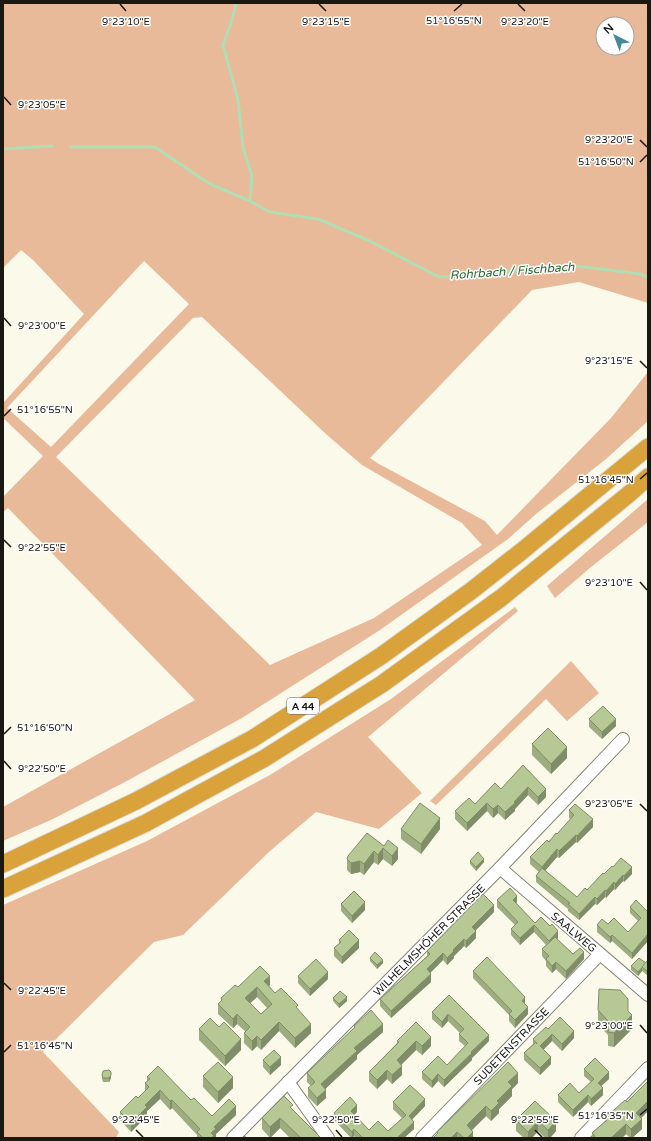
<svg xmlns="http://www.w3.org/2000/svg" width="651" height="1141" font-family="'Varela Round',sans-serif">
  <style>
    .green { fill: #e8ba99; fill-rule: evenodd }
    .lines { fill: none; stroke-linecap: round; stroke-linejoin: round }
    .stream { stroke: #b0ddb2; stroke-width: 3 }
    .minor-casing { stroke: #848376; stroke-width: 14 }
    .highway-casing { stroke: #dadad9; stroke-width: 19 }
    .minor { stroke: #fff; stroke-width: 12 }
    .highway { stroke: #d9a23b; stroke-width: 17 }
    .wall { fill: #9dad7f; fill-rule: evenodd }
    .shaded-wall { fill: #7f8d68 }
    .building { fill: #b6c994; stroke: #7f8d68; fill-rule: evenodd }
    .ticks { fill: none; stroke: #191813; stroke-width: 1.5 }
    .labels { text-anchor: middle; stroke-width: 3; stroke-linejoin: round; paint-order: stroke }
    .shield { fill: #fff; stroke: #5e5d5a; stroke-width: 1 }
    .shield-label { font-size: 10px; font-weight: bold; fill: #191813 }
    .street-label { font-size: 11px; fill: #191813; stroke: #fff }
    .water-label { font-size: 12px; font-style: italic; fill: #286530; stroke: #fff }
    .ticks-label { font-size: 10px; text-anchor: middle; fill: #191813; stroke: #fff; stroke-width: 3; stroke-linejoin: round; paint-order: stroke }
  </style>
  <rect width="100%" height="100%" fill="#faf9ea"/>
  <g class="green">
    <path d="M3,3H648V303L579,282L532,290L370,458L379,464L485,521L497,535L611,418L648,372V421L606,459L536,514L508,539L380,630L242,718L125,782L53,819L3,841V807L195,700L8,508L3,512V497L43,456L3,418V403L84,314L33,260L21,250L3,268ZM603,24H627V48H603ZM144,261L189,304L51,447L7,408ZM202,317L327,435L362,465L462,523L482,545L374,618L270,665L56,457L193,318Z"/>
    <polygon points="648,499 648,522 591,567 555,598 547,586"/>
    <polygon points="515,607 518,611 368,737 422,793 379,829 316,812 270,851 183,935 154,942 43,1052 119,1132 116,1138 3,1138 3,905 147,841 270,775 391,699"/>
    <polygon points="571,661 599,693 567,721 546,699 436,805 430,801"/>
  </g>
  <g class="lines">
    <g class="stream">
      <polyline points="236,3 232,20 223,45 238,100 243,147 252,176 250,201"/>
      <polyline points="71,147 155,147 210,184 250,201 270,212 318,219 370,241 439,277 576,266 641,274 648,278"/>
      <polyline points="3,149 52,146"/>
    </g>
    <g class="minor-casing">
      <g id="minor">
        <polyline points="500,868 648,995"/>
        <polyline points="288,1082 328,1138"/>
        <polyline points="233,1138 500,868 623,739"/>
        <polyline points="422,1138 600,954"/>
        <polyline points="581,1138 648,1068"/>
      </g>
    </g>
    <g class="highway-casing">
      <g id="highway">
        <polyline points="3,864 136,801 252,739 381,656 471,591 522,551 648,447"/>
        <polyline points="3,889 146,823 265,758 382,684 501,598 629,494 648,477"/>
      </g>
    </g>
    <use href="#minor" class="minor"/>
    <use href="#highway" class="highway"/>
  </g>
  <g class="wall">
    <polygon points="589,719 616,726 602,739 589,727"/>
    <polygon points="532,744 567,758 551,774 532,755"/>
    <polygon points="523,765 546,797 538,805 528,795 515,809 515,811 505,820 498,813 493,818 487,811 467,831 455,819 455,811 475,804 501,789"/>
    <polygon points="569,810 593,827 577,843 576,842 559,858 557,857 545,871 577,897 587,890 613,867 632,874 624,882 623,881 615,890 614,889 606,898 605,897 597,905 595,904 579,920 568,911 568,909 536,882 536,876 539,872 530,864 530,857 557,834 571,819 569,818"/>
    <polygon points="401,829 440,829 421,854 401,839"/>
    <polygon points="367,833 398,859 392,866 383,859 378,865 374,862 364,875 360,872 351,874 347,870 347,859"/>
    <polygon points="470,861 484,862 476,871 470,864"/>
    <polygon points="497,900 517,902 516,903 535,923 558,938 557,939 573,954 584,959 566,979 556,969 552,973 546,966 546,961 542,956 542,949 546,945 534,932 520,945 511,935 511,929 515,925 497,907"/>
    <polygon points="341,904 365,910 352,923 341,911"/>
    <polygon points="630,907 648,912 648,941 632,959 612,941 610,943 597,932 597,925 608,924 628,932 638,921 630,913"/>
    <polygon points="494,912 475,931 476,938 466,948 464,946 454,956 454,958 447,965 443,960 430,973 431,982 391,1018 380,1006 380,999 427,956 427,951"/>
    <polygon points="339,940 359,948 342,964 334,956 334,948 339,944"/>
    <polygon points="370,958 383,963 377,969 370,961"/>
    <polygon points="648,962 648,976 642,971 638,976 631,970 631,966 646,963"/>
    <polygon points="473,971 525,1004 528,1014 515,1028 509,1021 509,1015 473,978"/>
    <polygon points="298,976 328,979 310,996 298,983"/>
    <path d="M270,985L269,986L275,993L298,1010L311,1033L295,1048L279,1031L261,1050L257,1046L252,1051L244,1043V1033L246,1032L237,1024L233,1028L218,1014V1004L221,1001V998L238,987ZM257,997L267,1008L261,1014L250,1003Z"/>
    <polygon points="449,995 489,1041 472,1058 472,1060 444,1087 438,1081 432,1088 422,1079 422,1072 447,1065 465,1046 459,1041 459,1034 460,1033 448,1021 442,1028 432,1019 432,1012"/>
    <polygon points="333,998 347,1001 339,1008 333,1001"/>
    <polygon points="598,1010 628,1012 632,1029 614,1047 608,1046 608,1035 598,1024"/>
    <polygon points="416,1022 431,1046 422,1055 416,1050 401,1065 402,1075 392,1084 387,1079 377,1089 369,1081 369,1072 397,1043 397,1041"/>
    <polygon points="354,1026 383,1032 357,1055 357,1059 325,1089 326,1098 317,1106 308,1097 308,1088 311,1086 307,1082 307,1073 354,1028"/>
    <polygon points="199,1029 241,1050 225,1066 199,1040"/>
    <polygon points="548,1029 574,1038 562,1051 552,1041 543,1050 551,1064 540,1075 524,1060 524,1053 533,1044 533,1039"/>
    <polygon points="263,1060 281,1065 270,1075 263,1067"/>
    <polygon points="584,1069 609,1079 601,1086 603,1095 591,1106 588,1102 573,1117 558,1102 558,1095 579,1093 591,1082 584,1076"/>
    <polygon points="102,1075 111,1078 109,1082 103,1082 102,1079"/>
    <polygon points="203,1076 233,1088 218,1103 203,1087"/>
    <polygon points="147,1077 191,1100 212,1116 236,1115 216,1134 216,1137 215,1138 197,1138 197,1135 172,1108 170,1110 160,1099 147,1111 147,1116 131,1132 120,1120 120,1112 138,1098 145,1091 145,1083 147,1082"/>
    <polygon points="648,1081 648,1111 641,1118 642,1129 632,1138 630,1138 626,1134 622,1138 592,1138 592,1133 605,1121 605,1118 627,1102"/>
    <polygon points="518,1083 512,1089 512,1096 499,1109 499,1113 491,1121 486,1116 472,1130 473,1138 433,1138 437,1134 437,1132"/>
    <polygon points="393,1102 425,1106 412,1119 414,1129 404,1138 356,1138 354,1136 352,1138 351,1138 334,1120 334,1113 357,1112 354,1115 369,1130 388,1131 402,1118 393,1109"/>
    <polygon points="293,1110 321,1138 290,1138 280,1128 270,1138 262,1129 262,1118"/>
    <polygon points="516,1120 556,1121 556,1131 550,1138 545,1138 538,1131 532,1138 524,1138 516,1131"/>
  </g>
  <g class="shaded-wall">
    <polygon points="616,719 616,726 602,739 602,732"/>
    <polygon points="567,747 567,758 551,774 551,764"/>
    <polygon points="528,787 528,795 515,809 515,811 505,820 505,812 514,802"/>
    <polygon points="546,789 546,797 538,805 538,797"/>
    <polygon points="487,803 487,811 467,831 467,823"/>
    <polygon points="498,805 498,813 493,818 493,809"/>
    <polygon points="440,818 440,829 421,854 421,844"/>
    <polygon points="593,819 593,827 577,843 577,836"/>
    <polygon points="576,835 576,842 559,858 559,851"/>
    <polygon points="383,848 383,859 378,865 378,855"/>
    <polygon points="398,848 398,859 392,866 392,856"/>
    <polygon points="557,849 557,857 542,874 542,867"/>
    <polygon points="374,851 374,862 364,875 364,864"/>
    <polygon points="484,859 484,862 476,871 476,867"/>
    <polygon points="360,861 360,872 351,874 351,863"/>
    <polygon points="632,867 632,874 624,882 624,876"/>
    <polygon points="623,875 623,881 615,890 615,884"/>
    <polygon points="614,882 614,889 606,898 606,891"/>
    <polygon points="605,890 605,897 597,905 597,899"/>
    <polygon points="517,896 517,902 513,906 513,900"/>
    <polygon points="595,897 595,904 579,920 579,914"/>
    <polygon points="365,902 365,910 352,923 352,916"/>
    <polygon points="494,905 494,912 472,934 472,927"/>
    <polygon points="534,925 534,932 520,945 520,938"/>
    <polygon points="476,931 476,938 466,948 466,941"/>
    <polygon points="558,931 558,938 549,947 549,941"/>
    <polygon points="648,934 648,941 632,959 632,953"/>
    <polygon points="612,935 612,941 610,943 610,937"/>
    <polygon points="464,939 464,946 454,956 454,958 447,965 447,958 453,950"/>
    <polygon points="359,940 359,948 342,964 342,957"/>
    <polygon points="584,952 584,959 566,979 566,971"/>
    <polygon points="443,953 443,960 427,976 427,969"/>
    <polygon points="383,960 383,963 377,969 377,965"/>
    <polygon points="556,962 556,969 552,973 552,966"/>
    <polygon points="646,963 642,967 642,971 638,976 638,972"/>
    <polygon points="328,972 328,979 310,996 310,989"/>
    <polygon points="431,974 431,982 391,1018 391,1011"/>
    <polygon points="270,976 270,985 264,990 264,981"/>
    <polygon points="257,987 257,997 245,1008 245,998"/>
    <polygon points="347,997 347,1001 339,1008 339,1004"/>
    <polygon points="525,997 525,1004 522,1001"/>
    <polygon points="628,999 628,1019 632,1015 632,1029 614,1047 614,1033"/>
    <polygon points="528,1007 528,1014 515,1028 515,1020"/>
    <polygon points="237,1014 237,1024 233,1028 233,1019"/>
    <polygon points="448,1014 448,1021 442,1028 442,1022"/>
    <polygon points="279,1022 279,1031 261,1050 261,1040"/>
    <polygon points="311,1024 311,1033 295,1048 295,1038"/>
    <polygon points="383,1024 383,1032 357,1055 357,1059 321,1093 321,1084 354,1048"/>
    <polygon points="574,1031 574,1038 562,1051 562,1044"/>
    <polygon points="552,1034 552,1041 540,1053 540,1046"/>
    <polygon points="489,1035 489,1041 472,1058 472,1060 444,1087 444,1080"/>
    <polygon points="257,1036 257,1046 252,1051 252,1041"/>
    <polygon points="431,1037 431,1046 422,1055 422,1046"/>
    <polygon points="241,1039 241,1050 225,1066 225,1056"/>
    <polygon points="416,1041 416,1050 397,1069 397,1060"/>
    <polygon points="281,1057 281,1065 270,1075 270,1067"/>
    <polygon points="551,1057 551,1064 540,1075 540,1068"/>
    <polygon points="402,1066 402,1075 392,1084 392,1075"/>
    <polygon points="387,1070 387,1079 377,1089 377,1080"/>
    <polygon points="609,1072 609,1079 598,1089 598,1083"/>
    <polygon points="518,1073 518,1083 512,1089 512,1096 499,1109 499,1113 491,1121 491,1111 508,1082"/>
    <polygon points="438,1074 438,1081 432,1088 432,1081"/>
    <polygon points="111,1075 111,1078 109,1082 109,1078"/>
    <polygon points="233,1077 233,1088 218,1103 218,1092"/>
    <polygon points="603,1088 603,1095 591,1106 591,1099"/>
    <polygon points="160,1090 160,1099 147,1111 147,1116 131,1132 131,1123 145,1105"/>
    <polygon points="326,1090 326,1098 317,1106 317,1098"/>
    <polygon points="588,1095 588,1102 573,1117 573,1110"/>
    <polygon points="425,1099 425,1106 409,1123 409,1116"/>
    <polygon points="172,1100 172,1108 170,1110 170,1101"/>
    <polygon points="648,1101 648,1111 636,1123 636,1113"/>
    <polygon points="357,1105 357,1112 351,1118 351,1111"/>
    <polygon points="236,1106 236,1115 216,1134 216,1137 215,1138 211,1138 211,1133 214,1127"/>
    <polygon points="486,1106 486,1116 467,1135 467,1125"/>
    <polygon points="280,1118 280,1128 270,1138 270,1127"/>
    <polygon points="642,1119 642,1129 632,1138 631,1138 631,1129"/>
    <polygon points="538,1121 538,1131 532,1138 528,1138 528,1132"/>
    <polygon points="556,1121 556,1131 550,1138 548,1138 548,1130"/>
    <polygon points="414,1122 414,1129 404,1138 397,1138"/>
    <polygon points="626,1124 626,1134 622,1138 611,1138"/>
    <polygon points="354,1129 354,1136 352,1138 352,1132"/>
    <polygon points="457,1132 457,1138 451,1138"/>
    <polygon points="473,1132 473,1138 467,1138"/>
  </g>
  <g class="building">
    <polygon points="603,706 616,719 602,732 589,719"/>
    <polygon points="548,728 567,747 551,764 532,744"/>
    <polygon points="523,765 546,789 538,797 528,787 514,802 515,803 505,812 498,805 493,809 487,803 467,823 455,811 469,798 475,804 495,783 501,789"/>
    <polygon points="420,803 440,818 421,844 401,829"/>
    <polygon points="575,804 593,819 577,836 576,835 559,851 557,849 542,867 530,857 547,840 549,842 556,833 557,834 574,815 569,810"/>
    <polygon points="367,833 384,846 388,840 398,848 392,856 383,848 378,855 374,851 364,864 360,861 351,863 347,859 348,856"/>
    <polygon points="478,852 484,859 476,867 470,861"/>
    <polygon points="621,858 632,867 624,876 623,875 615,884 614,882 606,891 605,890 597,899 595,897 579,914 568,904 570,903 536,876 542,868 577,897 585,888 587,890 603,873 604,874 612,866 613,867"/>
    <polygon points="510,888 517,896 513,900 535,923 541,917 550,926 552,924 558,931 549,941 534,925 520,938 511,929 518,922 497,900"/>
    <polygon points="354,891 365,902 352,916 341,904"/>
    <polygon points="483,894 494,905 472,927 476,931 466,941 464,939 453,950 454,951 447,958 443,953 427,969 431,974 391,1011 380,999 430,954 427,951"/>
    <polygon points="636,900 648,912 648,934 632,953 612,935 610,937 597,925 602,919 608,924 614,918 628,932 641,918 630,907"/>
    <polygon points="349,930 359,940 342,957 334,948 341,942 339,940"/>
    <polygon points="555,937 573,954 580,948 584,952 566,971 556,962 552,966 546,959 549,956 542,949"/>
    <polygon points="375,952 383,960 377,965 370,958"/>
    <polygon points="487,957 525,997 522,1001 528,1007 515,1020 509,1014 512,1011 473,971"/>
    <polygon points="639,958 646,963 638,972 631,966"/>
    <polygon points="316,959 328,972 310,989 298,976"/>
    <polygon points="647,961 648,962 648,972 642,967"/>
    <path d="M260,966L270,976L264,981L275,993L281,988L298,1005L296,1007L311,1024L295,1038L279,1022L261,1040L257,1036L252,1041L244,1033L250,1027L237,1014L233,1019L218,1004L222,1000L221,998L235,985L238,987ZM257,987L272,1004L261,1014L245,998Z"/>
    <polygon points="599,989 620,990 628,999 628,1011 632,1015 614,1033 608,1032 609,1022 598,1010"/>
    <polygon points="340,991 347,997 339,1004 333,998"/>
    <polygon points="449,995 489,1035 471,1052 472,1053 444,1080 438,1074 432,1081 422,1072 438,1056 447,1065 468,1043 459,1034 464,1029 448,1014 442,1022 432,1012"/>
    <polygon points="371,1010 383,1024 354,1048 357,1051 321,1084 326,1090 317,1098 308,1088 315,1082 307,1073 355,1027 354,1026"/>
    <polygon points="560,1017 574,1031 562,1044 552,1034 540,1046 551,1057 540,1068 524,1053 536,1042 537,1044 533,1039 546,1027 548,1029"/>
    <polygon points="210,1018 219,1027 224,1022 241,1039 225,1056 199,1029"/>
    <polygon points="416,1022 431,1037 422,1046 416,1041 397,1060 402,1066 392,1075 387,1070 377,1080 369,1072 399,1042 397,1041"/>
    <polygon points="274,1050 281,1057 270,1067 263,1060"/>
    <polygon points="595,1058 609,1072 598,1083 603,1088 591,1099 588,1095 573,1110 558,1095 570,1083 579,1093 594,1079 584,1069"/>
    <polygon points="218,1062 233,1077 218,1092 203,1076"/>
    <polygon points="508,1062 518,1073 508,1082 512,1086 497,1101 499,1103 491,1111 486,1106 467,1125 473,1132 467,1138 464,1138 457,1132 451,1138 433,1138 438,1133 437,1132"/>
    <polygon points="158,1066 191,1100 194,1098 212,1116 229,1099 236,1106 214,1127 216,1129 211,1133 214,1136 211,1138 203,1138 197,1132 200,1129 172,1100 170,1101 160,1090 145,1105 147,1107 131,1123 120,1112 136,1096 138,1098 149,1087 145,1083 150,1079 147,1077"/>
    <polygon points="109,1070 111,1072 111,1075 109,1078 103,1078 102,1075 103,1071"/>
    <polygon points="648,1081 648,1101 636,1113 642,1119 631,1129 626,1124 611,1138 593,1138 595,1136 592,1133 607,1120 605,1118 625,1100 627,1102"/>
    <polygon points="410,1085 425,1099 409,1116 414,1122 397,1138 393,1138 391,1137 390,1138 363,1138 354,1129 352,1132 334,1113 350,1097 357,1105 351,1111 369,1130 378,1121 388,1131 406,1115 393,1102"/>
    <polygon points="284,1096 293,1105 290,1107 321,1138 298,1138 300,1137 280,1118 270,1127 262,1118"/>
    <polygon points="535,1101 556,1121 548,1130 538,1121 528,1132 516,1120"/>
    <polygon points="244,1136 247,1138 242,1138"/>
  </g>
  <path class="ticks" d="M120,4L126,11M319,4L326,11M518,4L525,11M454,11L462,4M4,97L11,105M640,140L647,147M640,162L647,155M4,318L11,326M640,361L647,368M4,416L11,409M640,479L647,473M4,540L11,547M640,582L647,590M4,734L11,727M4,761L11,769M640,804L647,811M4,983L11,990M640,1025L647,1033M4,1052L11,1045M640,1115L647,1109M136,1130L143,1137M336,1130L342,1137M535,1130L542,1137"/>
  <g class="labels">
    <rect class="shield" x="287" y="698" width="32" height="16" rx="3"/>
    <g class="shield-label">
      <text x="303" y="710">A 44</text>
    </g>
    <g class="street-label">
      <text transform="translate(574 932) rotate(40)" y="4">SAALWEG</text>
      <text transform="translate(429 940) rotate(-45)" y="4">WILHELMSHÖHER STRASSE</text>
      <text transform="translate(511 1046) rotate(-46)" y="4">SUDETENSTRASSE</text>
    </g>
    <g class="water-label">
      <text transform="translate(512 271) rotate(-4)" y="4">Rohrbach / Fischbach</text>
    </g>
  </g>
  <g class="ticks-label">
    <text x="454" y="24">51°16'55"N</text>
    <text x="126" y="25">9°23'10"E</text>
    <text x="326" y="25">9°23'15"E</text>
    <text x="525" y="25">9°23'20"E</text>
    <text x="42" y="108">9°23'05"E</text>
    <text x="609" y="143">9°23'20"E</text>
    <text x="606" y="165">51°16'50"N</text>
    <text x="42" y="329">9°23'00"E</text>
    <text x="609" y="364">9°23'15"E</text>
    <text x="45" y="413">51°16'55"N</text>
    <text x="606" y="483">51°16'45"N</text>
    <text x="42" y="551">9°22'55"E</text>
    <text x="609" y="586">9°23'10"E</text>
    <text x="45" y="731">51°16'50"N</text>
    <text x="42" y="772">9°22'50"E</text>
    <text x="609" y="807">9°23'05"E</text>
    <text x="42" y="994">9°22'45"E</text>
    <text x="609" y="1029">9°23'00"E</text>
    <text x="45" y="1049">51°16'45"N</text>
    <text x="606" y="1119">51°16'35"N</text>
    <text x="136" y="1123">9°22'45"E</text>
    <text x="336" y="1123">9°22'50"E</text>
    <text x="535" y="1123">9°22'55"E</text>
  </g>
  <rect width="651" height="1141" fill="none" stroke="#191813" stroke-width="8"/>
  <g transform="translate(615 36) rotate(318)"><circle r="19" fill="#ffffff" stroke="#a3a3a1"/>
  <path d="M0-3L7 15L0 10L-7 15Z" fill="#468a98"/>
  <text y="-6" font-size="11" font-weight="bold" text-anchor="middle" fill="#191813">N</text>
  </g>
</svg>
